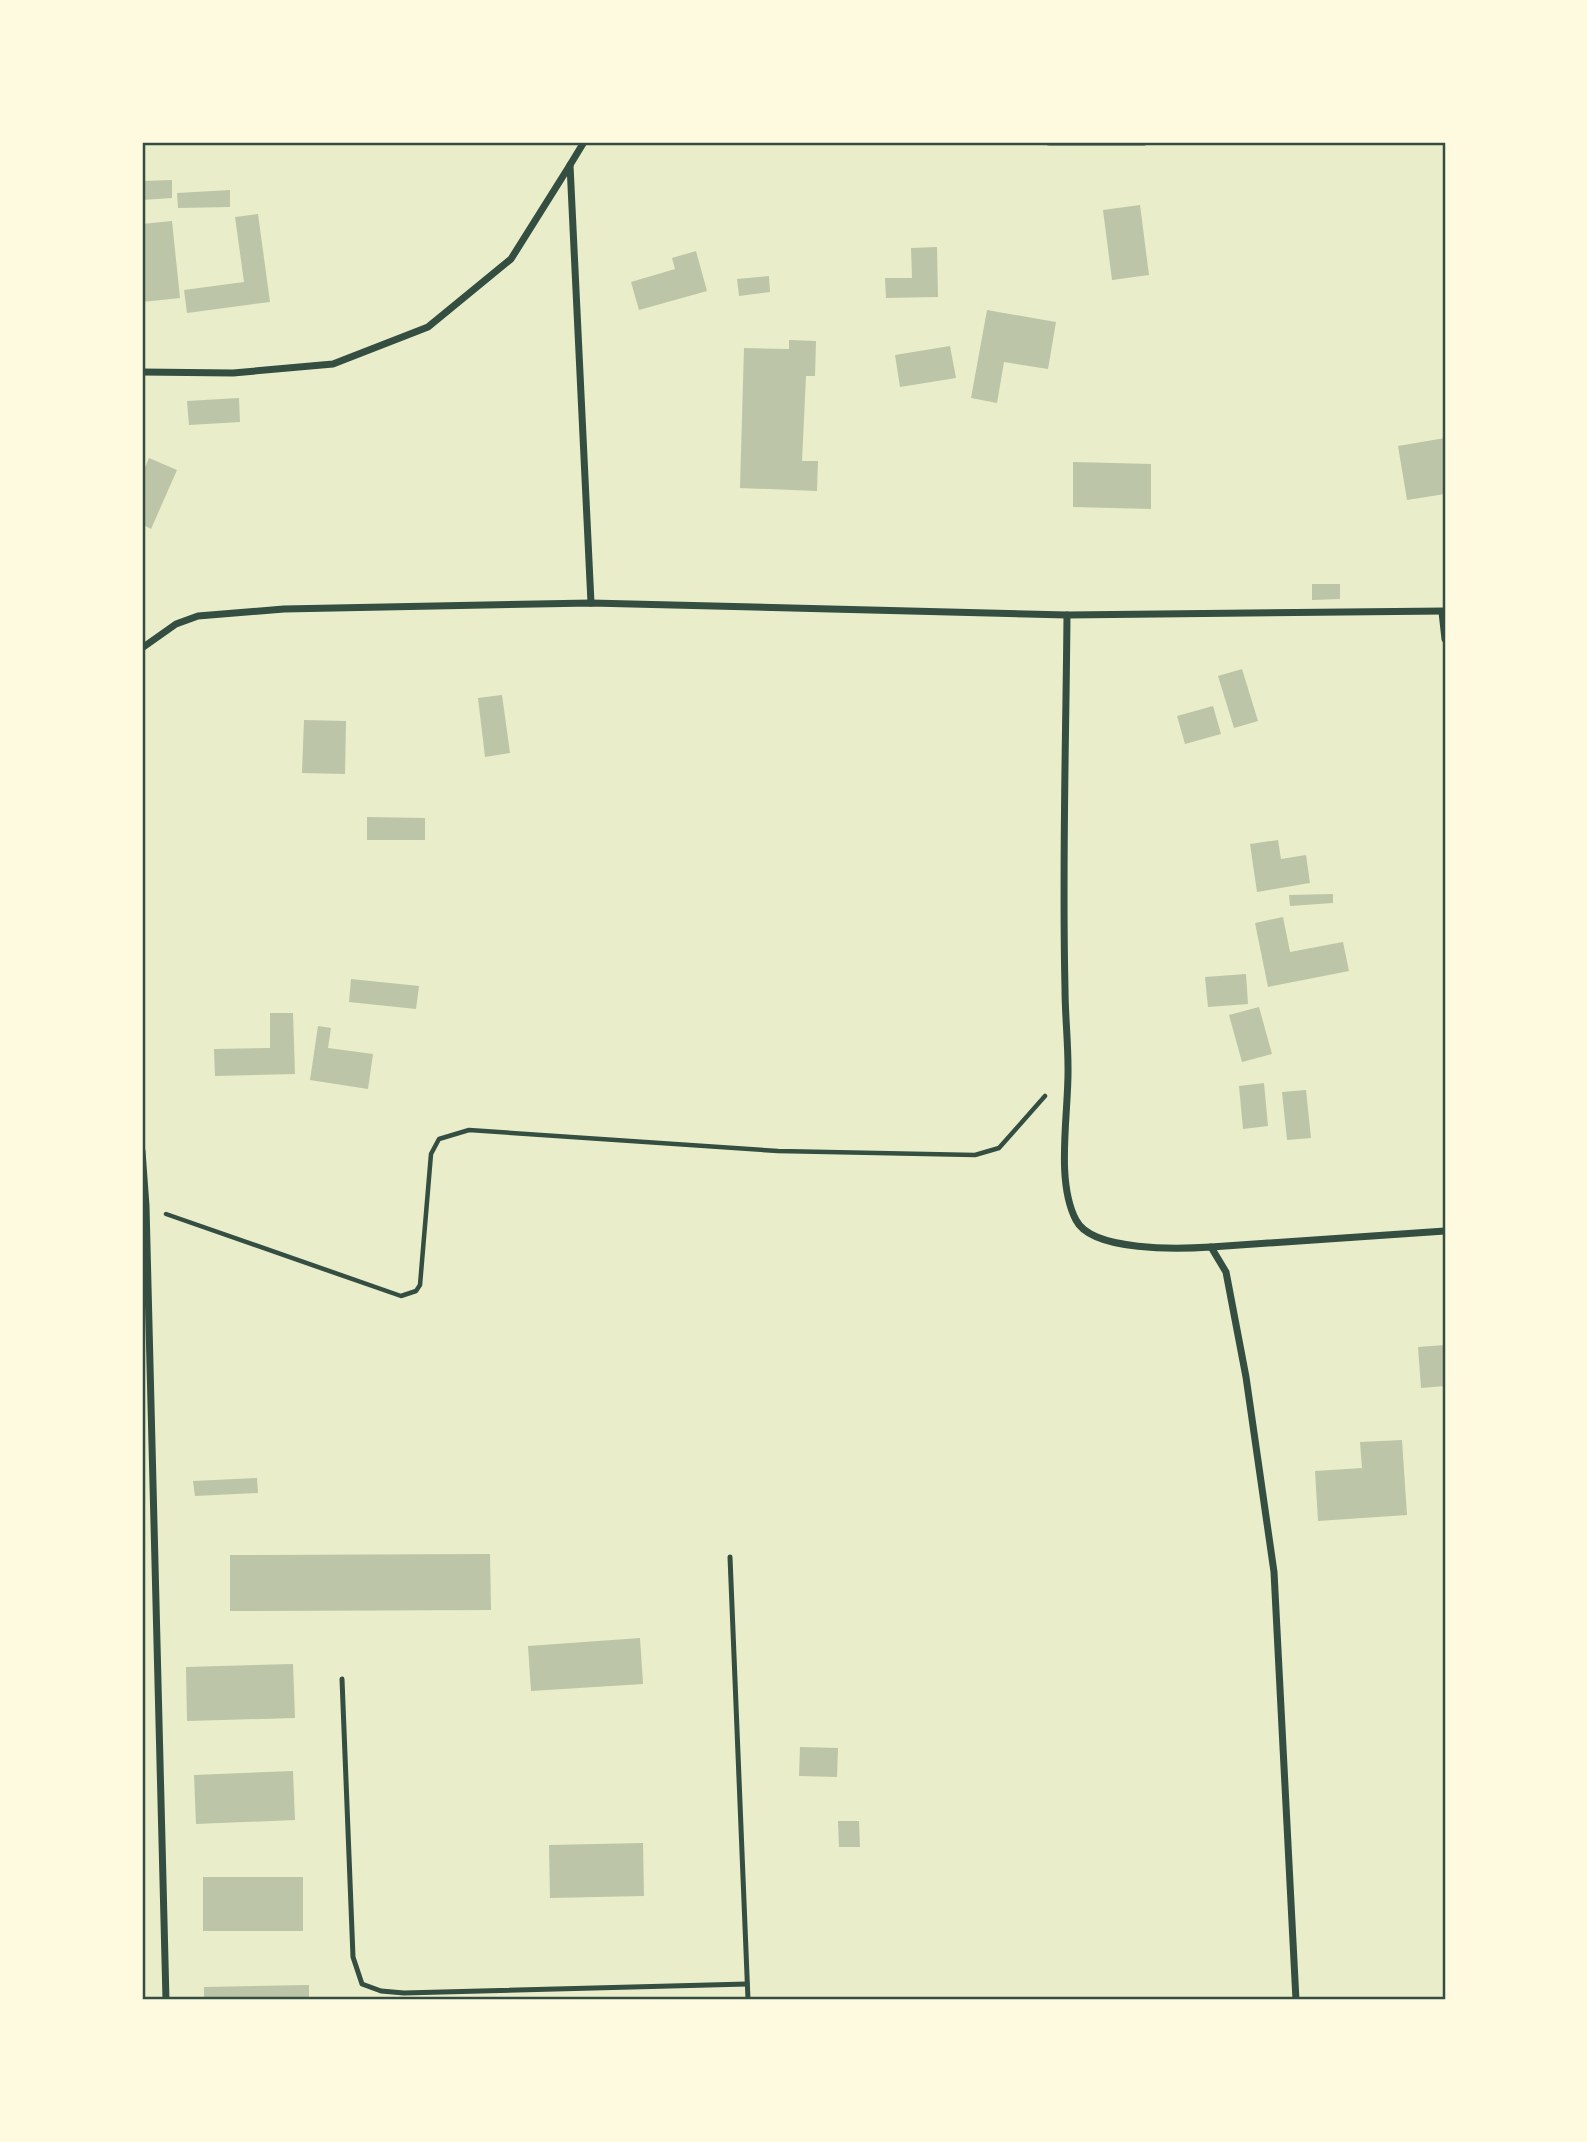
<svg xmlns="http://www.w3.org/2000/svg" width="1587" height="2142" font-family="Cabin,sans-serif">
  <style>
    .building { fill: #bcc5a7 }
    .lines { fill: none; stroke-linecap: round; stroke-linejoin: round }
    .path { stroke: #344e41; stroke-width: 4.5 }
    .service { stroke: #344e41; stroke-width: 5 }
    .minor { stroke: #344e41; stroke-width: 7 }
    .neatline { fill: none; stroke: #344e41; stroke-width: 2.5 }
  </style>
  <rect width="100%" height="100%" fill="#e9edc9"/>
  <g class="building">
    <polygon points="172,180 172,198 142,200 142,181"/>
    <polygon points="230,190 230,207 178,208 177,193"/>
    <polygon points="1140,205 1149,275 1112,280 1103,210"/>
    <polygon points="258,214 270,302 187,313 184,290 244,282 235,217"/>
    <polygon points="172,221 180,298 142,302 142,224"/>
    <polygon points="937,247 938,297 886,298 885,278 912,278 911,248"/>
    <polygon points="696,251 707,291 639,310 631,282 675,269 672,258"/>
    <polygon points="769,276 770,292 739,296 737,279"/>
    <polygon points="987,310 1056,322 1048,369 1004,362 997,403 971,398"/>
    <polygon points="789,340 816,341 815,376 806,376 802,461 818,461 817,491 740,488 744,348 789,349"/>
    <polygon points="950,346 956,378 900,387 895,355"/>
    <polygon points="239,398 240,422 189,425 187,401"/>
    <polygon points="1445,438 1445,494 1407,500 1398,446"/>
    <polygon points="149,458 177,470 151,529 142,524 142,475"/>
    <polygon points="1073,462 1151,464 1151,509 1073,507"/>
    <polygon points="1312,584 1340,584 1340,599 1312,600"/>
    <polygon points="1242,669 1258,721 1234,728 1218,676"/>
    <polygon points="502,695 510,753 485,757 478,698"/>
    <polygon points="1213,706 1221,734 1185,744 1177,716"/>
    <polygon points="304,720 346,721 345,774 302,773"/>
    <polygon points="367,817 425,818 425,840 367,840"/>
    <polygon points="1278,840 1281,859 1306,855 1310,883 1257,892 1250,844"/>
    <polygon points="1333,894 1333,903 1290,906 1289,895"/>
    <polygon points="1283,917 1290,952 1343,942 1349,971 1268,987 1255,923"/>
    <polygon points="1246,974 1248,1004 1208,1007 1205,977"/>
    <polygon points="351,979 419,986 416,1009 349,1002"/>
    <polygon points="1259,1007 1272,1054 1242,1062 1229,1015"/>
    <polygon points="270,1013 293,1013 295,1074 215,1076 214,1049 270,1048"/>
    <polygon points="318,1026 331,1028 328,1048 373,1054 368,1089 310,1080"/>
    <polygon points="1264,1083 1268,1126 1243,1129 1239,1086"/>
    <polygon points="1306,1090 1311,1138 1287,1140 1282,1092"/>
    <polygon points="1445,1345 1445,1386 1421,1388 1418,1347"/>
    <polygon points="1402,1440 1407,1515 1318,1521 1315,1471 1362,1468 1360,1442"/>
    <polygon points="257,1478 258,1493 195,1496 193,1481"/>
    <polygon points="490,1554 491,1610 230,1611 230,1555"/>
    <polygon points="640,1638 643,1684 531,1691 528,1646"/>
    <polygon points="293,1664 295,1718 187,1721 186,1667"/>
    <polygon points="800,1747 838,1748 837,1777 799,1776"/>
    <polygon points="293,1771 295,1820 196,1824 194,1775"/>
    <polygon points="838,1821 859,1821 860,1847 839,1847"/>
    <polygon points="643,1843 644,1896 550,1898 549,1845"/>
    <rect x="203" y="1877" width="100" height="54"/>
    <polygon points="309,1985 309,2000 204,2000 204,1987"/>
    <rect x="378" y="1998" width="107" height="2"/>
  </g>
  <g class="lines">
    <polyline class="path" points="166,1214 401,1296 416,1291 420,1285 431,1154 439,1139 469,1130 778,1151 975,1155 999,1148 1045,1096"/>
    <g class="service">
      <polyline points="730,1557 748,2000"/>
      <polyline points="342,1679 353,1957 362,1984 381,1991 404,1993 747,1984"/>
    </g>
    <g class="minor">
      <polyline points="584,142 570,165 591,603"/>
      <polyline points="1049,142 1144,142"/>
      <polyline points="142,372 233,373 333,364 428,327 511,259 570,165"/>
      <polyline points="1442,612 1445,639"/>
      <path d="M1067,615C1066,739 1062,864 1065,988C1065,1014 1068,1041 1068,1067C1069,1112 1055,1180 1076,1220C1092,1252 1180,1249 1211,1247L1226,1272L1246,1377L1274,1572L1296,2000"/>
      <polyline points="142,648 176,624 198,616 284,609 591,603 1067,615 1445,611"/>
      <polyline points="142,1151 146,1206 166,2000"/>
      <polyline points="1211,1247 1445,1231"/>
    </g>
  </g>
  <rect width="1587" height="2142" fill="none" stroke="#fefae0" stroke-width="287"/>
  <rect x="144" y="144" width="1300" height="1854" class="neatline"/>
</svg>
